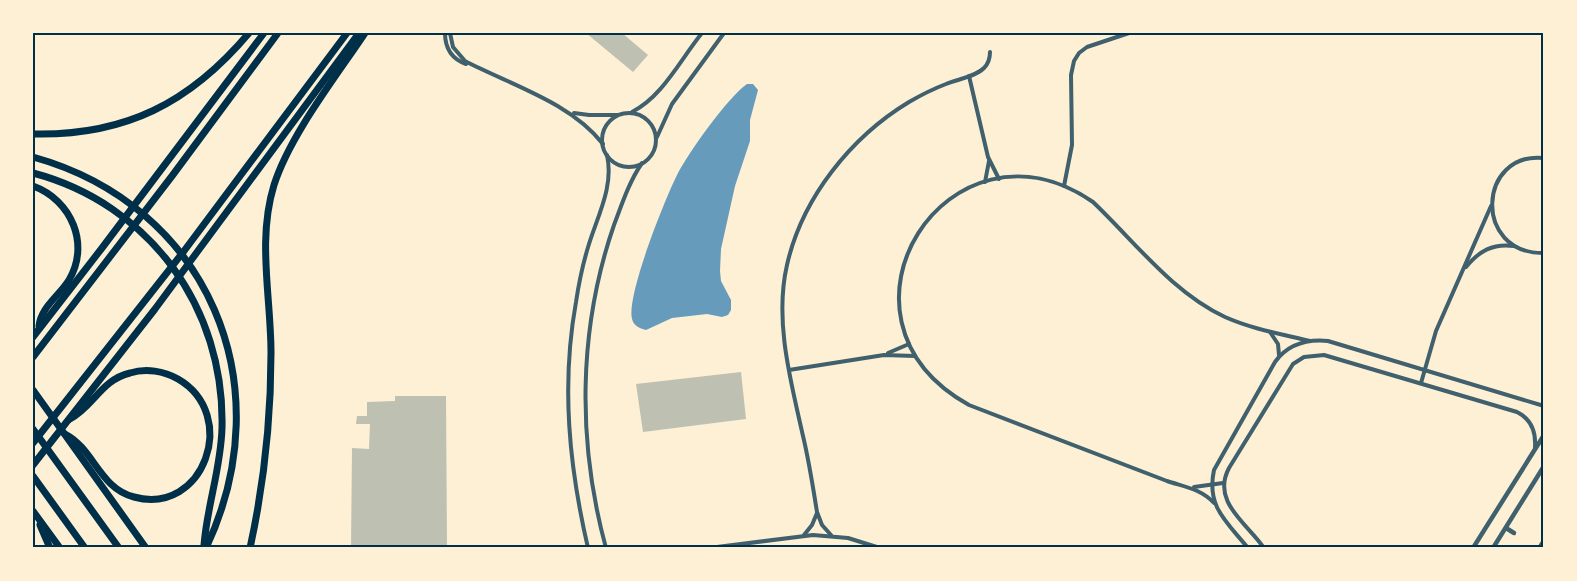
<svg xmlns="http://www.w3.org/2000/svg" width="1577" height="581" font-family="Jost,sans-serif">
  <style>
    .water { fill: #669bbc }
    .building { fill: #bec0b2 }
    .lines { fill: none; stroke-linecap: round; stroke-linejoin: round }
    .minor { stroke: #3f606c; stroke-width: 4 }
    .tertiary { stroke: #3f606c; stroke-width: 4.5 }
    .motorway { stroke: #003049; stroke-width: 7 }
    .neatline { fill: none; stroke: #003049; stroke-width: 2 }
  </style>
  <rect width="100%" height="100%" fill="#fdf0d5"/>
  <path class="water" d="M747,84H753L758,90L750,120V141L735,186L721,249L720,271L721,281L731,300V310L728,315L722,317L707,314L672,318L646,330C639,328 634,326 632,319C626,296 665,199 677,175C689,152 727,98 747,84Z"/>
  <g class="building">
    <polygon points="586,33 622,33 648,55 633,72"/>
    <polygon points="741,372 746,419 643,432 636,384"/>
    <polygon points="395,396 446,396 447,548 351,548 352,448 369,449 370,424 356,424 357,416 367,416 367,402 395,401"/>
  </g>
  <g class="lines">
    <g class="minor">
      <path d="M445,33C445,49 452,59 466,64"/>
      <path d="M450,33L453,47L465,61C511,85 570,102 603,144"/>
      <polyline points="969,76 988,157 999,179"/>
      <path d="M632,112C663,96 680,60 702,33"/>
      <polyline points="574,113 589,115 617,115"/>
      <circle cx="629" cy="140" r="27"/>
      <polyline points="657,137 672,104 724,33"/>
      <path d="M1544,158C1478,151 1472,254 1544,253"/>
      <polyline points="985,182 989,161"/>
      <polyline points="1064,186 1072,145 1071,75 1074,61 1079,53 1087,47 1129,33"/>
      <path d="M1466,267C1479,251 1493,243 1514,246"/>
      <polyline points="1270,332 1278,344 1279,355"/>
      <polyline points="888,353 909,344"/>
      <polyline points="789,370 884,355 915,356"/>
      <polyline points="1421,383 1436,331 1491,206"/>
      <polyline points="1194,487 1223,483"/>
      <path d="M1214,503C1201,489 1185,487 1167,481L969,405C811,317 950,103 1093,202C1135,242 1172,292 1225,317C1252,329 1281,334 1310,341"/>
      <polyline points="804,535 812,525 817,513"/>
      <path d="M831,535L822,525L817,512C813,487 809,461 803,436C791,382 774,321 787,265C802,198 851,137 909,102C921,95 933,89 946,84C958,79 975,77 984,68C988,64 990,58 990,52"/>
      <path d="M588,548C569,466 561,385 576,302C579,282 583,263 589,244C598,215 614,186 607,155"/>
      <path d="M606,548C577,442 578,329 614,225C622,204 629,182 642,163"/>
      <polyline points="709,548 813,535 848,538 880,548"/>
      <path d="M1248,548C1227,522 1206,507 1214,470L1275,362C1288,344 1307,339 1328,341L1544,406"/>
      <path d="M1264,548C1247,523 1211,502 1229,468L1293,364L1304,357L1324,355L1517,412C1531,419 1536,432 1535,447"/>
      <polyline points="1539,548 1544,540"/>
    </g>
    <g class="tertiary">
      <polyline points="1506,528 1514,533"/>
      <polyline points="1473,548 1544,435"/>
      <polyline points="1493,548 1544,466"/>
    </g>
    <g class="motorway">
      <path d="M33,134C125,136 190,103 249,33"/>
      <path d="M33,157C209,206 283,385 206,548"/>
      <path d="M33,173C150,204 225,308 222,428C221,468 207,506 204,545"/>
      <path d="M33,186C72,200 90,245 69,280C59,296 41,307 39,326"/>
      <polyline points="33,337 102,248 264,33"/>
      <polyline points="33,357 172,176 278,33"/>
      <polyline points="33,390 146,548"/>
      <polyline points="33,429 119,548"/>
      <path d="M65,434C94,449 99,488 134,497C204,516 240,415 178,379C164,371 146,368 130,373C101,380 94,406 70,419"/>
      <polyline points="33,443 184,251 347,33"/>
      <polyline points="33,465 155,309 359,33"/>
      <polyline points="33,476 85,548"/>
      <polyline points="33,511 60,548"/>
      <polyline points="40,525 50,548"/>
      <path d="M250,548C264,484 271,419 271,353C271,297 257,240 274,185C290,135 335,78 365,33"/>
    </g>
  </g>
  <rect width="1577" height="581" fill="none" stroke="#fdf0d5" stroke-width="69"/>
  <rect x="34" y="34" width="1508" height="512" class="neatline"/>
</svg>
